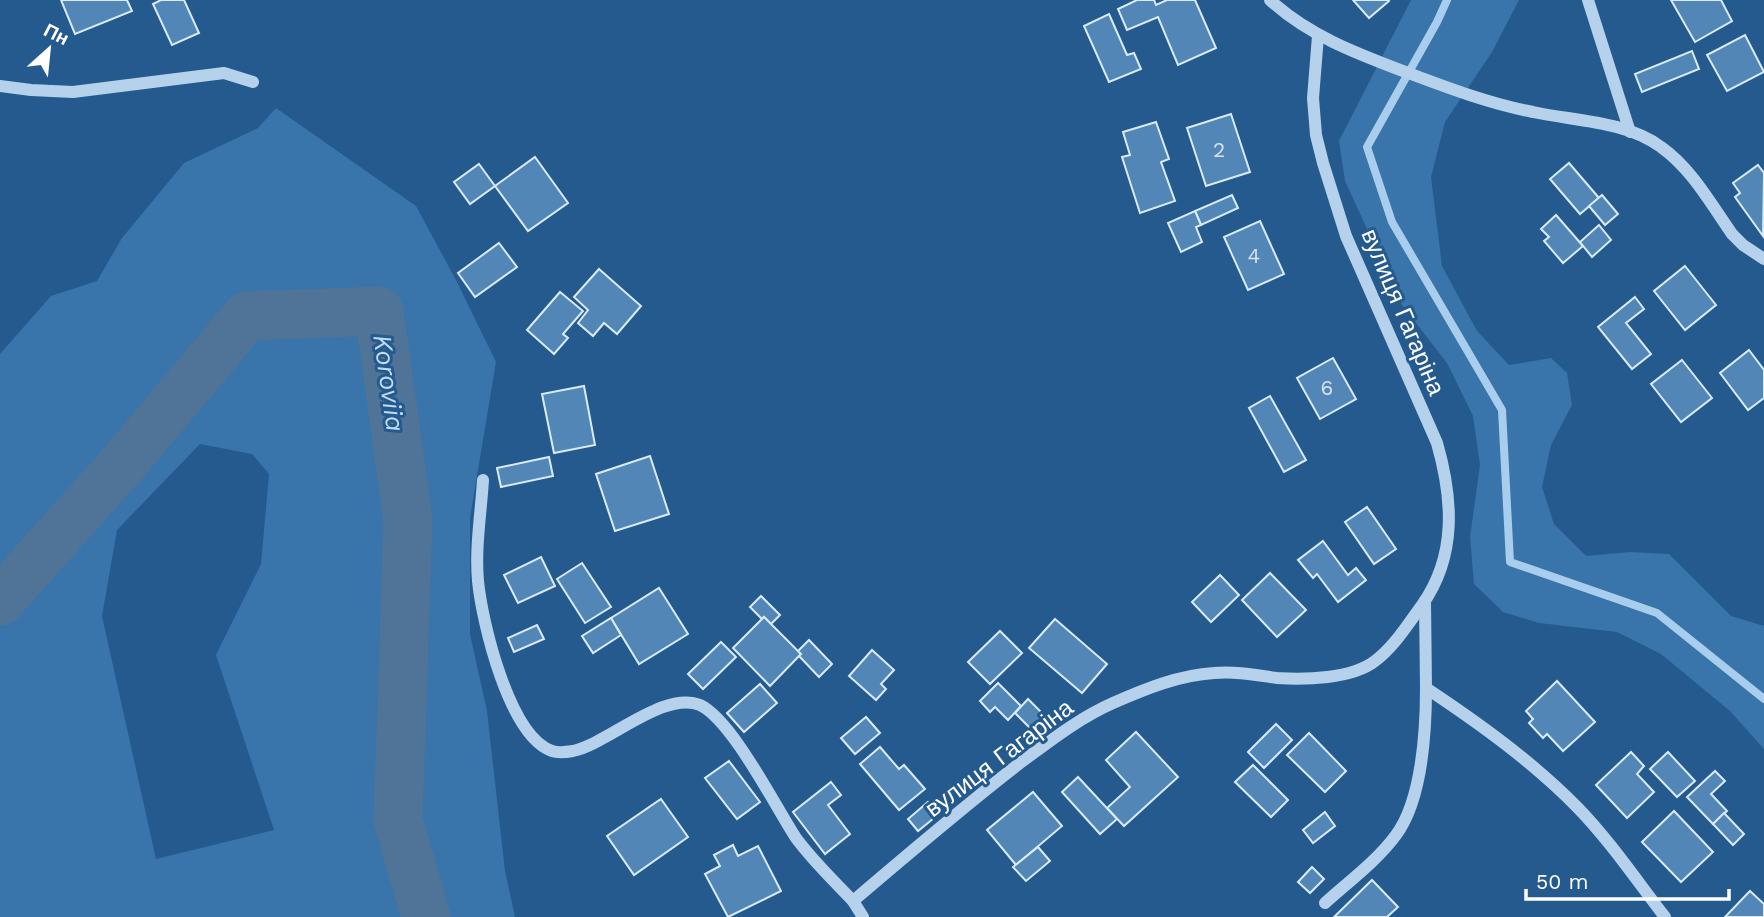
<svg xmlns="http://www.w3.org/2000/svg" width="1764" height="917" font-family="'Work Sans',sans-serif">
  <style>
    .green { fill: #3974aa; fill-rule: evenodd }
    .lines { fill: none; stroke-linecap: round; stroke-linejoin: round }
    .stream { stroke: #a9cdec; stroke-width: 8 }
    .river { stroke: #4f7498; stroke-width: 49 }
    .building { fill: #5186b6; stroke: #d9eaf8; stroke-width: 2 }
    .minor { stroke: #b5d1eb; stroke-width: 12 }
    .labels { text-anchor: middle; stroke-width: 6; stroke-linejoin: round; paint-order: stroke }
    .number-label { font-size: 21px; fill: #d4e1ed }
    .street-label { font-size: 24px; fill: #fff; stroke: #255a8e }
    .water-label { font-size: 26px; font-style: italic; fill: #c1dbf2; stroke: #255a8e }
  </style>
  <rect width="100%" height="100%" fill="#255a8e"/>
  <g class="green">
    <polygon points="1411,0 1519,0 1492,52 1445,122 1431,177 1442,266 1477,331 1509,365 1551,358 1567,373 1572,405 1551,445 1542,487 1554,524 1586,556 1630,552 1669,554 1731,616 1764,626 1764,749 1730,711 1661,654 1617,632 1539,623 1503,612 1474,584 1470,537 1480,465 1473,416 1447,363 1402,305 1345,181 1339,141"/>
    <path d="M276,108L416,206L457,282L496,362L470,518V634L487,711L505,871L515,917H0V354L51,296L97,281L122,238L184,163L258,128ZM200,444L252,454L269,474L261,564L216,655L274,830L156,859L102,616L117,530Z"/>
  </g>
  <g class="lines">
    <polyline class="stream" points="1447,0 1437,22 1367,147 1392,222 1502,410 1510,562 1657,613 1764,699"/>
    <polyline class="river" points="0,601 125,461 247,316 379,311 408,520 398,820 426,917"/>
  </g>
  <g class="building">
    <polygon points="61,0 127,0 132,11 75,34"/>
    <polygon points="161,0 184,0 199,33 172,45 153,4"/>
    <polygon points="1137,0 1154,0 1156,5 1167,0 1195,0 1216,48 1178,65 1158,17 1127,30 1118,9"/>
    <polygon points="1353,0 1388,0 1389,1 1369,18"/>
    <polygon points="1671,0 1721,0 1732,21 1695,42"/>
    <polygon points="1109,14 1127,55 1134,53 1141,69 1109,82 1084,26"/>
    <polygon points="1745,35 1764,72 1727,91 1707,55"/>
    <polygon points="1692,51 1699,69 1642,92 1635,74"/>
    <polygon points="1231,114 1250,172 1206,186 1187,128"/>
    <polygon points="1156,122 1169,159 1161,162 1175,201 1140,213 1122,157 1130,155 1123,132"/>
    <polygon points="535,157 568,203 528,231 495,186"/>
    <polygon points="1569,163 1599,198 1580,214 1550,179"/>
    <polygon points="479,164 495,186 470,204 454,182"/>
    <polygon points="1758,165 1764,173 1763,236 1735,197 1740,193 1733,183"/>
    <polygon points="1232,195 1238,208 1201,225 1195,211"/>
    <polygon points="1602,195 1618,214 1605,225 1589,206"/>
    <polygon points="1195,211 1201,225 1196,227 1202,242 1181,252 1168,223"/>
    <polygon points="1556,215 1583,246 1563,263 1544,241 1549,237 1541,229"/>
    <polygon points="1260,221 1284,274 1248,290 1224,237"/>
    <polygon points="1599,225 1611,240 1592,257 1580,242"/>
    <polygon points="499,243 517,267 475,297 458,273"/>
    <polygon points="1685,266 1716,305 1685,330 1654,291"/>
    <polygon points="599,269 641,306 617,334 604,323 593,336 578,323 588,310 574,297"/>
    <polygon points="560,292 583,311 563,334 568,338 554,354 527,330"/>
    <polygon points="1635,297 1644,309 1626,323 1651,354 1632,369 1598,327"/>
    <polygon points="1749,350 1764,370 1764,398 1748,410 1720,373"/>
    <polygon points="1333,358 1356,399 1320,419 1297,378"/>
    <polygon points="1682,360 1712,398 1681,422 1651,384"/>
    <polygon points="584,386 595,445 554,453 542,394"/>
    <polygon points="1270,396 1306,460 1284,472 1249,408"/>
    <polygon points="650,456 669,514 615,531 596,474"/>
    <polygon points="549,457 553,476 501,487 497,468"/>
    <polygon points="1367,507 1396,549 1374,564 1345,522"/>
    <polygon points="1323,541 1348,575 1356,568 1366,580 1338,602 1317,574 1313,578 1298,560"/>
    <polygon points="541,557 555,586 518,603 504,575"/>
    <polygon points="582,563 611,607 585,623 557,579"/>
    <polygon points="1270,573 1306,610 1277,637 1242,600"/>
    <polygon points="1220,575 1239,595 1211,622 1192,602"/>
    <polygon points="659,588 688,634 639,664 611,618"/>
    <polygon points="761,596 780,615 771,624 764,617 762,619 750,607"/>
    <polygon points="764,617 801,654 770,686 733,648"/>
    <polygon points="611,618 621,635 593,653 582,636"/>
    <polygon points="1055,619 1107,664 1082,693 1029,648"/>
    <polygon points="537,625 544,639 514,652 508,638"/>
    <polygon points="1000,631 1022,653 990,684 968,662"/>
    <polygon points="809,640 832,664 819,677 799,656 801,654 798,651"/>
    <polygon points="721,642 736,657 703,689 688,674"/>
    <polygon points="872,650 894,670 881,684 886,689 876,700 849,676"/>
    <polygon points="1557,681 1595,722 1563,751 1547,734 1543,738 1529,723 1533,719 1526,711"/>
    <polygon points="998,683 1021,706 1008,720 995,707 990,712 980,701"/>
    <polygon points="760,684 777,703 744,732 727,713"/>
    <polygon points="1028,699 1053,724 1040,738 1015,713"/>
    <polygon points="866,717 880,733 855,754 841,738"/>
    <polygon points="1276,724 1292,740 1264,768 1248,752"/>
    <polygon points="1136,732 1178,777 1124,826 1107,808 1130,787 1106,760"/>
    <polygon points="1309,733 1346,771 1325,792 1287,755"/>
    <polygon points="880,747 899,769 904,765 925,789 899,810 860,764"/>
    <polygon points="1631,752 1644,766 1637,774 1654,792 1627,818 1596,785"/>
    <polygon points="1668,752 1695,781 1677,797 1650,769"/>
    <polygon points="729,761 760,802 737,819 705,778"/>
    <polygon points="1253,765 1288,800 1271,817 1235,782"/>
    <polygon points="1715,771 1725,781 1711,794 1727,811 1713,824 1687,797"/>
    <polygon points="1078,777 1117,819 1100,834 1062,792"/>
    <polygon points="831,782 841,795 828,805 850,834 825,854 793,812"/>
    <polygon points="1033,792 1062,826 1016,865 987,830"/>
    <polygon points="661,799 688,837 634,875 607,836"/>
    <polygon points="928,802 939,814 918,831 908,819"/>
    <polygon points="1674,811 1713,852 1681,882 1642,842"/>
    <polygon points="1325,812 1335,826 1313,843 1303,830"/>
    <polygon points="1724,813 1744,834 1733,845 1713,824"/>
    <polygon points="733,845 738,856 758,846 781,891 728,917 705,874 720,866 714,855"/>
    <polygon points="1038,847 1050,861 1026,881 1013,867"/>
    <polygon points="1312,867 1324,879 1310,893 1298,882"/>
    <polygon points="1372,880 1398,907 1387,917 1334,917"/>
    <polygon points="1750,891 1764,904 1764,917 1725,917"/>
  </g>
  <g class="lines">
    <g class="minor">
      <path d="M1270,0C1310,37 1361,55 1411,74C1451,89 1491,104 1533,112C1575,121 1626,121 1661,147C1691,168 1711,204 1732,234L1743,245L1764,259"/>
      <polyline points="1588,0 1630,132"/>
      <polyline points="0,86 31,90 73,92 224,73 253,82"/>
      <path d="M483,480C481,513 475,548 478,581C482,622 509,736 552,751C558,753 567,752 573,751C609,743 664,690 700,705C732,720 775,806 796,838C813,861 833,880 853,901"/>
      <path d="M1425,601L1426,688C1480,724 1533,762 1578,808C1610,841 1637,881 1665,917"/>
      <path d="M1325,903C1348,882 1377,861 1396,835C1422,800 1426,730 1426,688"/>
      <path d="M863,917L853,901C908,854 963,807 1020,763C1050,741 1079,718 1113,703C1145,689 1179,675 1214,673C1235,671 1256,675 1277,678C1304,680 1352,679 1375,661C1394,647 1408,624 1422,605C1457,556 1453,499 1437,443L1346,236L1323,163L1316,135L1313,98L1318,36"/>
    </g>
  </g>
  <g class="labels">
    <g class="number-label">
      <text x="1219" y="157">2</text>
      <text x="1254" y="263">4</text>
      <text x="1327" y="395">6</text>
    </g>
    <g class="street-label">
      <text transform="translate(1403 312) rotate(67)" y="8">вулиця Гагаріна</text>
      <text transform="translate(999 758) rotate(-37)" y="8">вулиця Гагаріна</text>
    </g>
    <g class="water-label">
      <text transform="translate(389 383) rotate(82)" y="9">Koroviia</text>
    </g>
  </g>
  <g transform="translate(49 49) rotate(27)" stroke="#255a8e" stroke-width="5" paint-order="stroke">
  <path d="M0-5L12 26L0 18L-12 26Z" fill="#ffffff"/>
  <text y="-10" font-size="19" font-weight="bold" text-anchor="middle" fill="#ffffff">Пн</text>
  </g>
  <path d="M1526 889v10h203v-10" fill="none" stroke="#ffffff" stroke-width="3.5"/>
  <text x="1536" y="889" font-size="21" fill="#ffffff" stroke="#255a8e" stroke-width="5" paint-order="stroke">50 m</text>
</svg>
